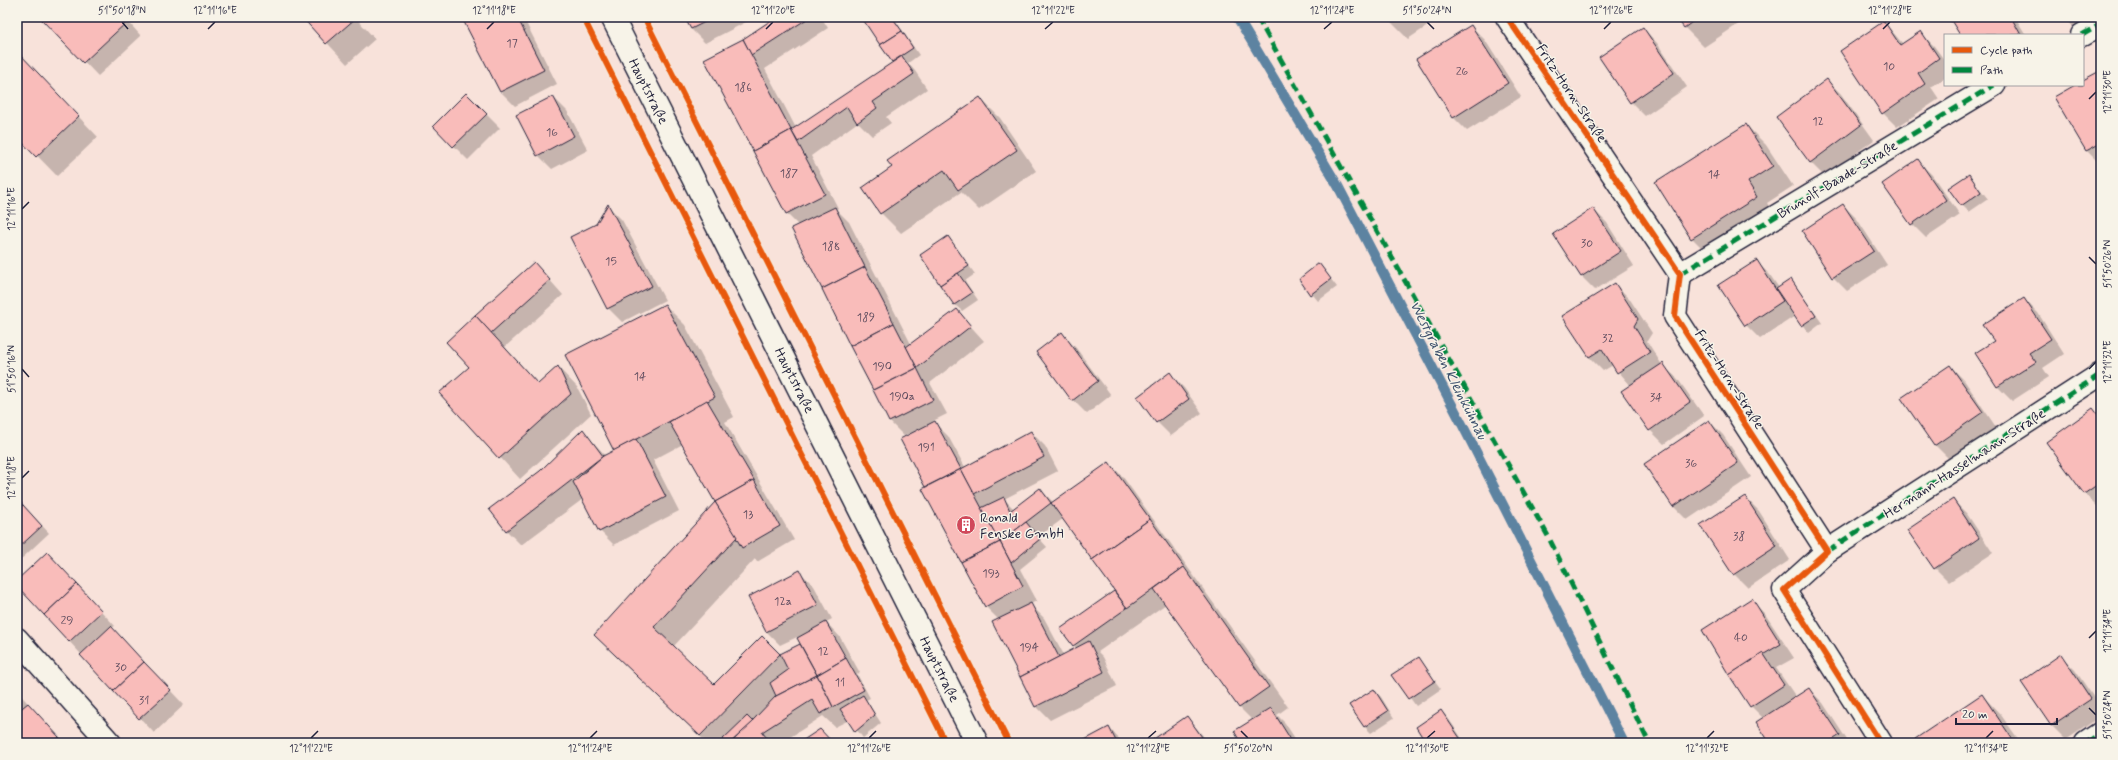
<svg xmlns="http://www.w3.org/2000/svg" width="2118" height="760" font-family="Mynerve,sans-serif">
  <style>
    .shadow { fill: #0003; fill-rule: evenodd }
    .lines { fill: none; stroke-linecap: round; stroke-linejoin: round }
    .stream { stroke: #5d83a1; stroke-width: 10 }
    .building { fill: #f9bcba; stroke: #22223b }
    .street-casing { stroke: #22223b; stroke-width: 25 }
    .street { stroke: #f7f3e8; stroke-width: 22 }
    .quiet { stroke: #00873e; stroke-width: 5; stroke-dasharray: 10 5; stroke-linecap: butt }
    .cycleway-casing { stroke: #f7f3e8; stroke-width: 8 }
    .cycleway { stroke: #e8590c; stroke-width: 6 }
    .ticks { fill: none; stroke: #22223b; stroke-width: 1.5 }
    .labels { text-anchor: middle; stroke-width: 3; stroke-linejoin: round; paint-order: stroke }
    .number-label { font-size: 12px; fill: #58485b }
    .street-label { font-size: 14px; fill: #22223b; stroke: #f7f3e8 }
    .poi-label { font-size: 14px; fill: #22223b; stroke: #f7f3e8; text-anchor: start }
    .water-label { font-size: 15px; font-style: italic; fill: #40526e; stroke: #f7f3e8 }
    .neatline { fill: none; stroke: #22223b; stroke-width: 1.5 }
    .ticks-label { font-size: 10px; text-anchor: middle; fill: #22223b }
  </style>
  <rect width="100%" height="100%" fill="#f8e2da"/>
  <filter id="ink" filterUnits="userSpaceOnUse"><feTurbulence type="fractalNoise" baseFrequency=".025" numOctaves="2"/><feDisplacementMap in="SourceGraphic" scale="8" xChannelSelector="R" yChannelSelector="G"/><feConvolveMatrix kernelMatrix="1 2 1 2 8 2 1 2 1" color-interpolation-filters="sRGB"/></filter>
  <g filter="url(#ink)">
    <g class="shadow">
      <polygon points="46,17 124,17 141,36 98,76 44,20"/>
      <polygon points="303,17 355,17 375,39 347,64"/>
      <polygon points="463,17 523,17 557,84 515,106 501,92"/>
      <polygon points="685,17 751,17 752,19 705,43 691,29"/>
      <path d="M778,17H829L823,20L828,28L765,69L796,128L893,62L872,17H893L919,55L908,63L915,71L927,89L886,117L891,123L872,136L858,122L811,156L838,208L836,209L849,222L911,344L957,311L984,341L930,383L947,414L933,421L948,436L965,467L1031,432L1045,446L1058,471L1004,499L1014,509L1040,489L1053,502L1109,463L1123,477L1288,707L1277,715L1285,723L1298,743H1243L1253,721L1240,708L1166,604L1098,652L1103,657L1117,686L1050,720L1036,706L999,620L986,607L923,490L927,488L901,439L911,434L910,433L904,436L890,422L793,229L799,226L787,214L743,40ZM1064,518L1115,591L1062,629L1077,649L1064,655L1044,618L1030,604L1037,601L1020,569L1047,547L1038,537Z"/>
      <polygon points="1386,17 1441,17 1408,39"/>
      <polygon points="1678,17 1749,17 1704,47 1684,27"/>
      <polygon points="1952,17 2015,17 2026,35 1961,35"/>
      <polygon points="2063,17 2096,17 2075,29"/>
      <polygon points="1884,22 1903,44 1920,32 1934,46 1945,61 1945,78 1931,87 1939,99 1897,127 1883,113"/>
      <polygon points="1471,26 1485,40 1521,97 1467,131 1453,117"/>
      <polygon points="1643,28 1657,43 1687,87 1645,116 1631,102"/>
      <polygon points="18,53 98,137 57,176 17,135"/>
      <polygon points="2098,73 2101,77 2101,165 2087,151 2056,97 2077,85 2083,85 2083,82"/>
      <polygon points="1827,80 1841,94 1874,140 1824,176 1810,162"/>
      <polygon points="466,94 500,128 468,160 434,126"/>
      <polygon points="553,97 567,111 588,150 552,169 538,155"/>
      <polygon points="980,98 1000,118 1036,171 979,210 961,192 901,233 881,213 864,188 894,168"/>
      <polygon points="1746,125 1766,145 1793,186 1767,203 1776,217 1712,258 1692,238"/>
      <polygon points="1918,161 1932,175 1960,215 1926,238 1912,224"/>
      <polygon points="1969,175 1988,199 1969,212 1962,205"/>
      <polygon points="1843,205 1857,219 1887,265 1847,291 1833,277"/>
      <polygon points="608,206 622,220 665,300 622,322 608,308 597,225"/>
      <polygon points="1593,209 1607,223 1634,266 1595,290 1581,276"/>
      <polygon points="17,229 20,233 17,236"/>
      <polygon points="948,237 975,274 965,281 978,300 962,311 954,304"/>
      <polygon points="1756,261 1770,275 1779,288 1791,280 1822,323 1809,333 1795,316 1760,339 1746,325"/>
      <polygon points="1319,264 1337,287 1318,301 1300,279"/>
      <polygon points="548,278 563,295 505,347 539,385 558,367 577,387 591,414 520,479 441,393 470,367 447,342"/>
      <polygon points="1615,284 1629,298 1652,333 1647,341 1662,365 1677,378 1704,416 1664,444 1650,430 1631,386 1613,365 1603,371 1589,357 1563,316"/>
      <polygon points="2024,299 2038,313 2064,354 2043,368 2049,377 2012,401 1998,387 1977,354 1995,342"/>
      <polygon points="665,305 685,325 734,417 725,422 794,540 757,562 755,559 673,647 714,685 762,638 780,655 801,644 797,637 780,645 766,631 800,572 814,586 832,619 826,622 840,637 860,673 857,674 870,698 866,700 881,723 863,738 844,713 847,721 835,727 823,716 781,743 707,743 615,655 717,502 683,444 653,460 679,511 614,545 600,531 583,499 521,545 507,531 491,510 540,471 583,431 606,456 616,451"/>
      <polygon points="1062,334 1076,348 1111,395 1087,414 1073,400"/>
      <polygon points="1950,366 1964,380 1996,427 1949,459 1935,445"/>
      <polygon points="1170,374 1184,388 1202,413 1171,436 1157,422"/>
      <polygon points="2093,409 2101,417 2101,506 2099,508 2085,494 2048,442"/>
      <polygon points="1709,421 1723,435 1751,477 1687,520 1673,506"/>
      <polygon points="1745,497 1759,511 1790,560 1748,588 1734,574"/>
      <polygon points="17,499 49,533 17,563"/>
      <polygon points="1953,500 1967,514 1993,553 1949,582 1935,568"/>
      <polygon points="61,568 115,626 112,628 184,705 154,733 17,585 17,582"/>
      <polygon points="1751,600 1765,614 1794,658 1776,668 1796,697 1809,689 1823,703 1849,743 1771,743 1763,718 1751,706"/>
      <polygon points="2061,656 2075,670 2101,708 2101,716 2066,740 2052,726 2022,682"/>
      <polygon points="1418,658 1441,689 1416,706 1393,675"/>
      <polygon points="1374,690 1381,697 1394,718 1371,733 1364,726"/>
      <polygon points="17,691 41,718 65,743 17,743"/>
      <polygon points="1982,695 2001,715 2021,743 1919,743"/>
      <polygon points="1441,711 1448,718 1465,743 1427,743"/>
      <polygon points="1187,717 1209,743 1149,743"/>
      <polygon points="1109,728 1123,743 1081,743"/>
    </g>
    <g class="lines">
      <polyline class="stream" points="1237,17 1338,186 1462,424 1624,743"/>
    </g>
    <g class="building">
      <polygon points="45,17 124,17 128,21 83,63 42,20"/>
      <polygon points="302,17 355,17 356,18 326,44"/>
      <polygon points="465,17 517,17 544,70 500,92 462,18"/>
      <polygon points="684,17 715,17 691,29"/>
      <polygon points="776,17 810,17 751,55 743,39"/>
      <polygon points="870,17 892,17 902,31 880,45 864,21"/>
      <polygon points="1676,17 1699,17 1684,28"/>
      <polygon points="1949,17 2011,17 2021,35 1960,35"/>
      <polygon points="1884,21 1900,45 1921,31 1939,58 1918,73 1925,84 1882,114 1840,51"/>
      <polygon points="1471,25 1508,83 1453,118 1416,59"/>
      <polygon points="1643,27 1674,73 1630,103 1599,57"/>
      <polygon points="902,31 913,48 892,62 880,45"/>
      <polygon points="743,39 791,130 753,151 704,59"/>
      <polygon points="18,52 79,116 36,157 17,137"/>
      <polygon points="902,56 914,74 873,102 877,108 857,123 847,107 798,142 791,130"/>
      <polygon points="2098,72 2101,78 2101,143 2086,151 2054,97 2075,85 2083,85 2083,80"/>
      <polygon points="1827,79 1861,125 1810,163 1776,117"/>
      <polygon points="466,93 487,114 453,147 433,126"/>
      <polygon points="553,96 574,136 537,156 516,115"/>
      <polygon points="980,97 1017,150 958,190 944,170 880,214 862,188 892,167 887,161"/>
      <polygon points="1746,124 1773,166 1748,182 1757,197 1691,239 1655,182"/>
      <polygon points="791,130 825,194 786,214 753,151"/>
      <polygon points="1918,159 1946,200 1911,225 1882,184"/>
      <polygon points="1969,174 1981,192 1961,206 1948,188"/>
      <polygon points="608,204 652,286 607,309 570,237 596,224"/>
      <polygon points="1843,204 1874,251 1832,278 1802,231"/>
      <polygon points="835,207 865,267 822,289 791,228"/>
      <polygon points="1593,208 1621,251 1581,277 1553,234"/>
      <polygon points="948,236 969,266 940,285 920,255"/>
      <polygon points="1757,260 1783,301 1745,326 1718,285"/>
      <polygon points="534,262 550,280 491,333 475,315"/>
      <polygon points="1319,263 1331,279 1310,295 1299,279"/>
      <polygon points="865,267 894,323 850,346 822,289"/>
      <polygon points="958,273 972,293 954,305 940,285"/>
      <polygon points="1791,279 1816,316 1801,326 1776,289"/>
      <polygon points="1615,283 1638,319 1634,326 1650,352 1617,373 1602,349 1589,357 1562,316"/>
      <polygon points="2024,298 2051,339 2029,353 2036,362 1997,387 1975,353 1994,341 1982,325"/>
      <polygon points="665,304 715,397 614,451 565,355"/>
      <polygon points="957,309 971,326 917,368 906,347"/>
      <polygon points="475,315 538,384 558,366 571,394 499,459 439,393 469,367 446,342"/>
      <polygon points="894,323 917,368 873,390 850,346"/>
      <polygon points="1062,332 1098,381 1072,401 1036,352"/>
      <polygon points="1663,363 1690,402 1649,431 1621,391"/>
      <polygon points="1950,365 1983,412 1934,446 1901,398"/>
      <polygon points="917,368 933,400 889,422 873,390"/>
      <polygon points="1170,372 1189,399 1156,423 1137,397"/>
      <polygon points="707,400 754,480 715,502 669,422"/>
      <polygon points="2093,408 2101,419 2101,482 2084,494 2046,442"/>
      <polygon points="1709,420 1738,463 1673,507 1644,464"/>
      <polygon points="935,421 961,469 925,487 900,439"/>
      <polygon points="583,429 603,456 506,531 489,509 540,471"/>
      <polygon points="1031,431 1044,457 974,494 961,469"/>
      <polygon points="636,439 666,497 599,532 573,482 603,456"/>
      <polygon points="1109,462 1150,519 1092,560 1051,503"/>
      <polygon points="961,469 1000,542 961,562 922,489"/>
      <polygon points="754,480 780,526 742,548 715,502"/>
      <polygon points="1040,488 1051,503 1000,542 981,508 1004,497 1010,511"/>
      <polygon points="1745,496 1777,546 1733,575 1700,525"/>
      <polygon points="17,498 23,505 17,510"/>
      <polygon points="1953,499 1979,538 1934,569 1907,530"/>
      <polygon points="715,502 737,537 654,627 714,684 762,636 780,654 700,736 594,635"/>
      <polygon points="23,505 42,526 17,549 17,510"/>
      <polygon points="1150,519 1184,567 1127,608 1092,560"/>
      <polygon points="1026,522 1040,539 1011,563 1000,542"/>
      <polygon points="1000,542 1023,586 985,607 961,562"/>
      <polygon points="47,552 77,584 44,615 17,586 17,580"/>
      <polygon points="1184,567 1269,687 1239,708 1154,589"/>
      <polygon points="800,570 818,605 766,632 748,597"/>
      <polygon points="77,584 102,611 69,642 44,615"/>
      <polygon points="1114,591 1127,608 1073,646 1060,629"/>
      <polygon points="1752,598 1781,644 1729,675 1702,630"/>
      <polygon points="1031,603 1059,657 1020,677 992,622"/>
      <polygon points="826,622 846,658 817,675 797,638"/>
      <polygon points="111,626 144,662 113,691 80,655"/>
      <polygon points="1089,641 1104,672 1035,707 1020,677"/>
      <polygon points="800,644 817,675 776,696 770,683 788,670 780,654"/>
      <polygon points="1763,653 1784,685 1750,707 1729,675"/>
      <polygon points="2061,654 2091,699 2051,726 2021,682"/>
      <polygon points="1419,657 1435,681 1408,699 1391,675"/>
      <polygon points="846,658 864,690 833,707 817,675"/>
      <polygon points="144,662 171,690 139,719 113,691"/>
      <polygon points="817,675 833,707 820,714 812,700 762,732 771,743 737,743 734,740 776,696"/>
      <polygon points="1809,688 1840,735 1828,743 1770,743 1756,722"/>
      <polygon points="1374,689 1388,711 1364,727 1349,705"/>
      <polygon points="1982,694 2015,743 1917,743 1915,739"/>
      <polygon points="863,695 875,715 855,732 840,709"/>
      <polygon points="28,703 59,737 53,743 17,743 17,712"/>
      <polygon points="1271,708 1293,743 1241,743 1234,731"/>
      <polygon points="1441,710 1462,741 1459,743 1426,743 1416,727"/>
      <polygon points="747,716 753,722 730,743 723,743 721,741"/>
      <polygon points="1187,716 1202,737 1193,743 1148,743"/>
      <polygon points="1109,727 1117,743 1079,743"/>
      <polygon points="820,729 833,743 799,743"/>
      <polygon points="59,737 65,743 53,743"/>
    </g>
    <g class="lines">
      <g class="street-casing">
        <g id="street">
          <polyline points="612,17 977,743"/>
          <polyline points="1507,17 1680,274 1675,316 1827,551 1784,590 1881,743"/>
          <polyline points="2082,35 2101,24"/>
          <polyline points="1680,274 1994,85"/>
          <polyline points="1827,551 2101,374"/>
          <polyline points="17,639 110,743"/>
          <polyline points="2086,743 2101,733"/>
        </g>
      </g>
      <use href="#street" class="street"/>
      <g class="quiet">
        <polyline points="1257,17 1548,536 1649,743"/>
        <polyline points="1510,23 1519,17"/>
        <polyline points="2082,35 2101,24"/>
        <polyline points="1680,274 1994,85"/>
        <polyline points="1827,551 2101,374"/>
        <polyline points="2086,743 2101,733"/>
      </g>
      <g class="cycleway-casing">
        <g id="cycleway">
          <polyline points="583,17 946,743"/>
          <polyline points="644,17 1009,743"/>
          <polyline points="1507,17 1680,274 1675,316 1827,551 1784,590 1881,743"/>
        </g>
      </g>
      <use href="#cycleway" class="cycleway"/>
    </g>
  </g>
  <path class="ticks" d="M122,22L128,29M1427,22L1434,29M208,29L215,22M487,29L494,22M766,29L773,22M1045,29L1053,22M1324,29L1332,22M1604,29L1611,22M1883,29L1890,22M2089,99L2096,92M22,209L29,202M2089,257L2096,264M22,369L29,377M2089,369L2096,362M22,478L29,471M2089,638L2096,631M2089,708L2096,715M1241,731L1248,738M311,738L318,731M590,738L597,731M869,738L876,731M1148,738L1156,731M1427,738L1435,731M1707,738L1714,731M1986,738L1993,731"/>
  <defs>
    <g id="building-disc" transform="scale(1)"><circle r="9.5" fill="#d1495b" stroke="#f7f3e8"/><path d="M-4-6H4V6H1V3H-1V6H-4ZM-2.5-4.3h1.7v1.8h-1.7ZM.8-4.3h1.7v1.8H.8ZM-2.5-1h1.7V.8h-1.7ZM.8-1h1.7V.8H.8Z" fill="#fff"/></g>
  </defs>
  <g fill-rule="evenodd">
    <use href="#building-disc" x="966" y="525"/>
  </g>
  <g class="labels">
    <g class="number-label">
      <text x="512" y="47">17</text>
      <text x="1889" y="70">10</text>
      <text x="1462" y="75">26</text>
      <text x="743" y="91">186</text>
      <text x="1818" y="125">12</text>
      <text x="552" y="136">16</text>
      <text x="789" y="177">187</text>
      <text x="1714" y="178">14</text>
      <text x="1587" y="247">30</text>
      <text x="831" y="250">188</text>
      <text x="611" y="265">15</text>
      <text x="866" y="321">189</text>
      <text x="1608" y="342">32</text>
      <text x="882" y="370">190</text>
      <text x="640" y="380">14</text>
      <text x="902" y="400">190a</text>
      <text x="1656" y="401">34</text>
      <text x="926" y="451">191</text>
      <text x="1691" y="467">36</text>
      <text x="748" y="518">13</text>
      <text x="1739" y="540">38</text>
      <text x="991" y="577">193</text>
      <text x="783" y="605">12a</text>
      <text x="67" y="624">29</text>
      <text x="1741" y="641">40</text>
      <text x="1029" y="651">194</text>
      <text x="823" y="655">12</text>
      <text x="121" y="671">30</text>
      <text x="840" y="686">11</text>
      <text x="144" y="704">31</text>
    </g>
    <g class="street-label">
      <text transform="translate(649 91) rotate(63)" y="5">Hauptstraße</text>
      <text transform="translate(1572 93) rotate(56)" y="5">Fritz-Horn-Straße</text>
      <text transform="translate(1837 179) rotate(-31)" y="5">Brunolf-Baade-Straße</text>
      <text transform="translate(1730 379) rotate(57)" y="5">Fritz-Horn-Straße</text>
      <text transform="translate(795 380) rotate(63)" y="5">Hauptstraße</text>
      <text transform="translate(1964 463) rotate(-33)" y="5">Hermann-Hasselmann-Straße</text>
      <text transform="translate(940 669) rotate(63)" y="5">Hauptstraße</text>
    </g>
    <g class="poi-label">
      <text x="980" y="522">Ronald<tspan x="980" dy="16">Fenske GmbH</tspan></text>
    </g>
    <g class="water-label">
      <text transform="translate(1449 370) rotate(63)" y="5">Westgraben Kleinkühnau</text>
    </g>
  </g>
  <rect width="2118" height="760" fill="none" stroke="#f7f3e8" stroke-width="44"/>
  <rect x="1944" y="34" width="140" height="52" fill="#f7f3e8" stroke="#a29fa3"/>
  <rect x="1952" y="47" width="20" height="6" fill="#e8590c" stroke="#a29fa3"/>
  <text x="1980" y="54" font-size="12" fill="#22223b">Cycle path</text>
  <rect x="1952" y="67" width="20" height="6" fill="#00873e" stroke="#a29fa3"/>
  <text x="1980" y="74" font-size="12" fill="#22223b">Path</text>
  <path d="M1956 718v6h101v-6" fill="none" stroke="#22223b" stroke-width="2"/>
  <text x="1962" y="718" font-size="12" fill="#22223b" stroke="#f7f3e8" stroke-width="3" paint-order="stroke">20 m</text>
  <rect x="22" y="22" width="2074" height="716" class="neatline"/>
  <g class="ticks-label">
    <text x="122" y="14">51°50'18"N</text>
    <text x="215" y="14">12°11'16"E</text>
    <text x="494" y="14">12°11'18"E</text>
    <text x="773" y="14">12°11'20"E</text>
    <text x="1053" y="14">12°11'22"E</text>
    <text x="1332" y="14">12°11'24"E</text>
    <text x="1427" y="14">51°50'24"N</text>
    <text x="1611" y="14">12°11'26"E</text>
    <text x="1890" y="14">12°11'28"E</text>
    <text transform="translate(2107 92) rotate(-90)" y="4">12°11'30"E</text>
    <text transform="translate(11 209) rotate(-90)" y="4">12°11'16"E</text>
    <text transform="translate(2107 264) rotate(-90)" y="4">51°50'26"N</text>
    <text transform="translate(2107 362) rotate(-90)" y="4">12°11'32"E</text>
    <text transform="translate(11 369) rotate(-90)" y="4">51°50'16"N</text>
    <text transform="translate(11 478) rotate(-90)" y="4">12°11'18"E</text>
    <text transform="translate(2107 631) rotate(-90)" y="4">12°11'34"E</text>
    <text transform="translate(2107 715) rotate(-90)" y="4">51°50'24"N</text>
    <text x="311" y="752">12°11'22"E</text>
    <text x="590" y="752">12°11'24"E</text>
    <text x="869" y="752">12°11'26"E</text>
    <text x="1148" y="752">12°11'28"E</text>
    <text x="1248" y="752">51°50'20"N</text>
    <text x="1427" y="752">12°11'30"E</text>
    <text x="1707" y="752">12°11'32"E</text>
    <text x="1986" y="752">12°11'34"E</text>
  </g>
</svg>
